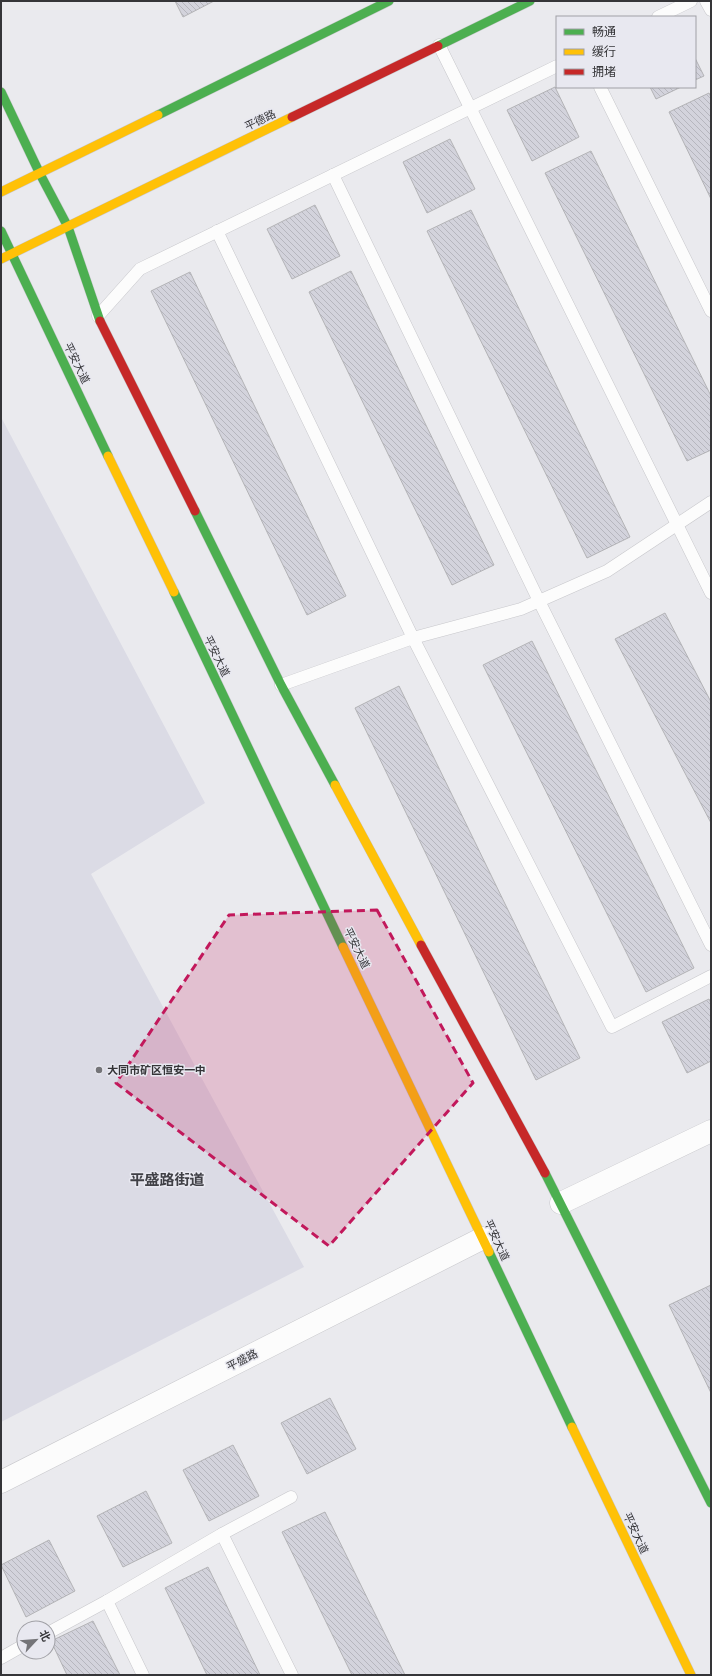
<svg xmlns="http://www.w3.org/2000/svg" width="712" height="1676" font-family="Georgia,'Noto Sans SC',serif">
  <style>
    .built { fill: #dbdbe5 }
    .building { fill: url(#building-back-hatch); stroke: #b3b3b6 }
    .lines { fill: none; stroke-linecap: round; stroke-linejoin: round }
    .lane-casing { stroke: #c7c7cb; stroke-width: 13 }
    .street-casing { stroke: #c7c7cb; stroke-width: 23 }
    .fast-casing { stroke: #c7c7cb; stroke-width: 10 }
    .slow-casing { stroke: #c7c7cb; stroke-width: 10 }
    .jam-casing { stroke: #c7c7cb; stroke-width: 10 }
    .lane { stroke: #fcfcfc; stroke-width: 12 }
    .street { stroke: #fcfcfc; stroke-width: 22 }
    .fast { stroke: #4caf50; stroke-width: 9 }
    .slow { stroke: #ffc107; stroke-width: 9 }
    .jam { stroke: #c62828; stroke-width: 9 }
    .marked { fill: #c2185b; fill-opacity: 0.2; stroke: #c2185b; stroke-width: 3; stroke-dasharray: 8 5; stroke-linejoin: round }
    .poi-dot { fill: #747478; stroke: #e8e8f0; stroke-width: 1.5 }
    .labels { text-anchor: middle; stroke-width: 3; stroke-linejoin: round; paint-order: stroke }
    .street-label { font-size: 11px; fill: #353538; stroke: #e8e8f0 }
    .poi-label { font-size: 11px; font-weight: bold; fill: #353538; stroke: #e8e8f0; text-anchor: start }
    .district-label { font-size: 15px; font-weight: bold; fill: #404046; stroke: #e8e8f0 }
  </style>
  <defs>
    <pattern id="building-back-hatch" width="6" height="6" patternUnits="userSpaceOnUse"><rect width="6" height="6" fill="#d3d3dc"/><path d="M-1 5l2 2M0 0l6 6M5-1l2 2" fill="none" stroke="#b6b6be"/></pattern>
  </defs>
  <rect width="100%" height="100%" fill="#eaeaee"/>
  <polygon class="built" points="1,417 205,803 91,874 304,1267 1,1422"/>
  <g class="building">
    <polygon points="175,1 214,1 183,17"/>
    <polygon points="695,58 704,76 695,80"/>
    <polygon points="555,87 579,137 532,161 507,110"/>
    <polygon points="650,87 681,87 656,99"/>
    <polygon points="709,93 711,97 711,199 669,112"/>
    <polygon points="450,139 475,189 427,213 403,162"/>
    <polygon points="591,151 711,396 711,450 687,461 545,173"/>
    <polygon points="315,205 340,256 292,279 267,229"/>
    <polygon points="471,210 630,537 587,558 427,231"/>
    <polygon points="351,271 494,565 452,585 309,292"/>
    <polygon points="190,272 346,596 307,615 151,291"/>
    <polygon points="665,613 711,702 711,823 615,639"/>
    <polygon points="532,641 694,968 646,992 483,665"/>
    <polygon points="399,686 580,1058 536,1080 355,708"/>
    <polygon points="709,999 711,1003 711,1061 687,1073 662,1022"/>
    <polygon points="711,1285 711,1393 669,1305"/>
    <polygon points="330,1398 356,1449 307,1474 281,1423"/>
    <polygon points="233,1445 259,1496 209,1521 183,1470"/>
    <polygon points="146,1491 172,1543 123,1567 97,1516"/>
    <polygon points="325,1512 405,1675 352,1675 282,1532"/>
    <polygon points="49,1540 75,1591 26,1617 1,1565"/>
    <polygon points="208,1567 260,1675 207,1675 165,1588"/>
    <polygon points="93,1621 120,1675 67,1675 51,1641"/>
  </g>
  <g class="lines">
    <g class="lane-casing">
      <g id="lane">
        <polyline points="706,1 711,10"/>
        <polyline points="658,17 691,1"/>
        <polyline points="439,45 711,593"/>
        <polyline points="600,87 711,311"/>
        <polyline points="333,175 539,601 711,945"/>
        <polyline points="217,231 413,638 612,1027 711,976"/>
        <polyline points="98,316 140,269 557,66"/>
        <polyline points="281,685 413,638 521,609 607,571 711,502"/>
        <polyline points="222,1534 292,1675"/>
        <polyline points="107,1601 143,1675"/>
        <polyline points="48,1633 107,1601 222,1534 291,1497"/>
        <polyline points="1,1658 24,1645"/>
      </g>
    </g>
    <g class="street-casing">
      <g id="street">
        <polyline points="561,1203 711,1131"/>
        <polyline points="1,1482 483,1238"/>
      </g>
    </g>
    <g class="fast-casing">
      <g id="fast">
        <polyline points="438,46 530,1"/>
        <polyline points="1,92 40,174 68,227 100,321"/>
        <polyline points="158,115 389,1"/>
        <polyline points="1,231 108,456"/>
        <polyline points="195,511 281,685 335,785"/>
        <polyline points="174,592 343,947"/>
        <polyline points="545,1173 711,1503"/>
        <polyline points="489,1252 572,1427"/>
      </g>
    </g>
    <g class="slow-casing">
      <g id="slow">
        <polyline points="1,192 158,115"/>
        <polyline points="1,259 292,117"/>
        <polyline points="108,456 174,592"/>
        <polyline points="335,785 421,945"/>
        <polyline points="343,947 489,1252"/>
        <polyline points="572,1427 691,1675"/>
      </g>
    </g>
    <g class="jam-casing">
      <g id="jam">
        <polyline points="292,117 438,46"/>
        <polyline points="100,321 195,511"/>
        <polyline points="421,945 545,1173"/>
      </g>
    </g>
    <use href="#lane" class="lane"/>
    <use href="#street" class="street"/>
    <use href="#fast" class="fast"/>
    <use href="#slow" class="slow"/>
    <use href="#jam" class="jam"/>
  </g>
  <path class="marked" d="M377,910L473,1083L329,1246L116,1083L229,915Z"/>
  <circle class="poi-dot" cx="99" cy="1070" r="4"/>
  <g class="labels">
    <g class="street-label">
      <text transform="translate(260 120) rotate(-26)" y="4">平德路</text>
      <text transform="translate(77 363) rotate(64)" y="4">平安大道</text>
      <text transform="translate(217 656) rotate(64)" y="4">平安大道</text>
      <text transform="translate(357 948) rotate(64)" y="4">平安大道</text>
      <text transform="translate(497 1240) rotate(65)" y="4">平安大道</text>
      <text transform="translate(242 1360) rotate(-27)" y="4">平盛路</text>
      <text transform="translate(636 1533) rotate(65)" y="4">平安大道</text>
    </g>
    <g class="poi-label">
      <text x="107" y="1074">大同市矿区恒安一中</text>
    </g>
    <g class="district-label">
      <text x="167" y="1185">平盛路街道</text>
    </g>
  </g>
  <rect width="712" height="1676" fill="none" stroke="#353538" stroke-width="4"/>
  <rect x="556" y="16" width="140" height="72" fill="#e8e8f0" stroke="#a0a0a6"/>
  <rect x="564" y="29" width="20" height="6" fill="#4caf50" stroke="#a0a0a6"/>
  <text x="592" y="36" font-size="12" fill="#353538">畅通</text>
  <rect x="564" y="49" width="20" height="6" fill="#ffc107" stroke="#a0a0a6"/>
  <text x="592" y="56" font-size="12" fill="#353538">缓行</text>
  <rect x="564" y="69" width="20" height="6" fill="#c62828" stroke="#a0a0a6"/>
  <text x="592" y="76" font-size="12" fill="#353538">拥堵</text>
  <g transform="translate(36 1640) rotate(64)"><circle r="19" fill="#e8e8f0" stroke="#a0a0a6"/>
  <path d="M0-3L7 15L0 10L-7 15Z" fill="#747478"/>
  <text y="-6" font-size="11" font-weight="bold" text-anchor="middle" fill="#353538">北</text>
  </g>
</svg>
